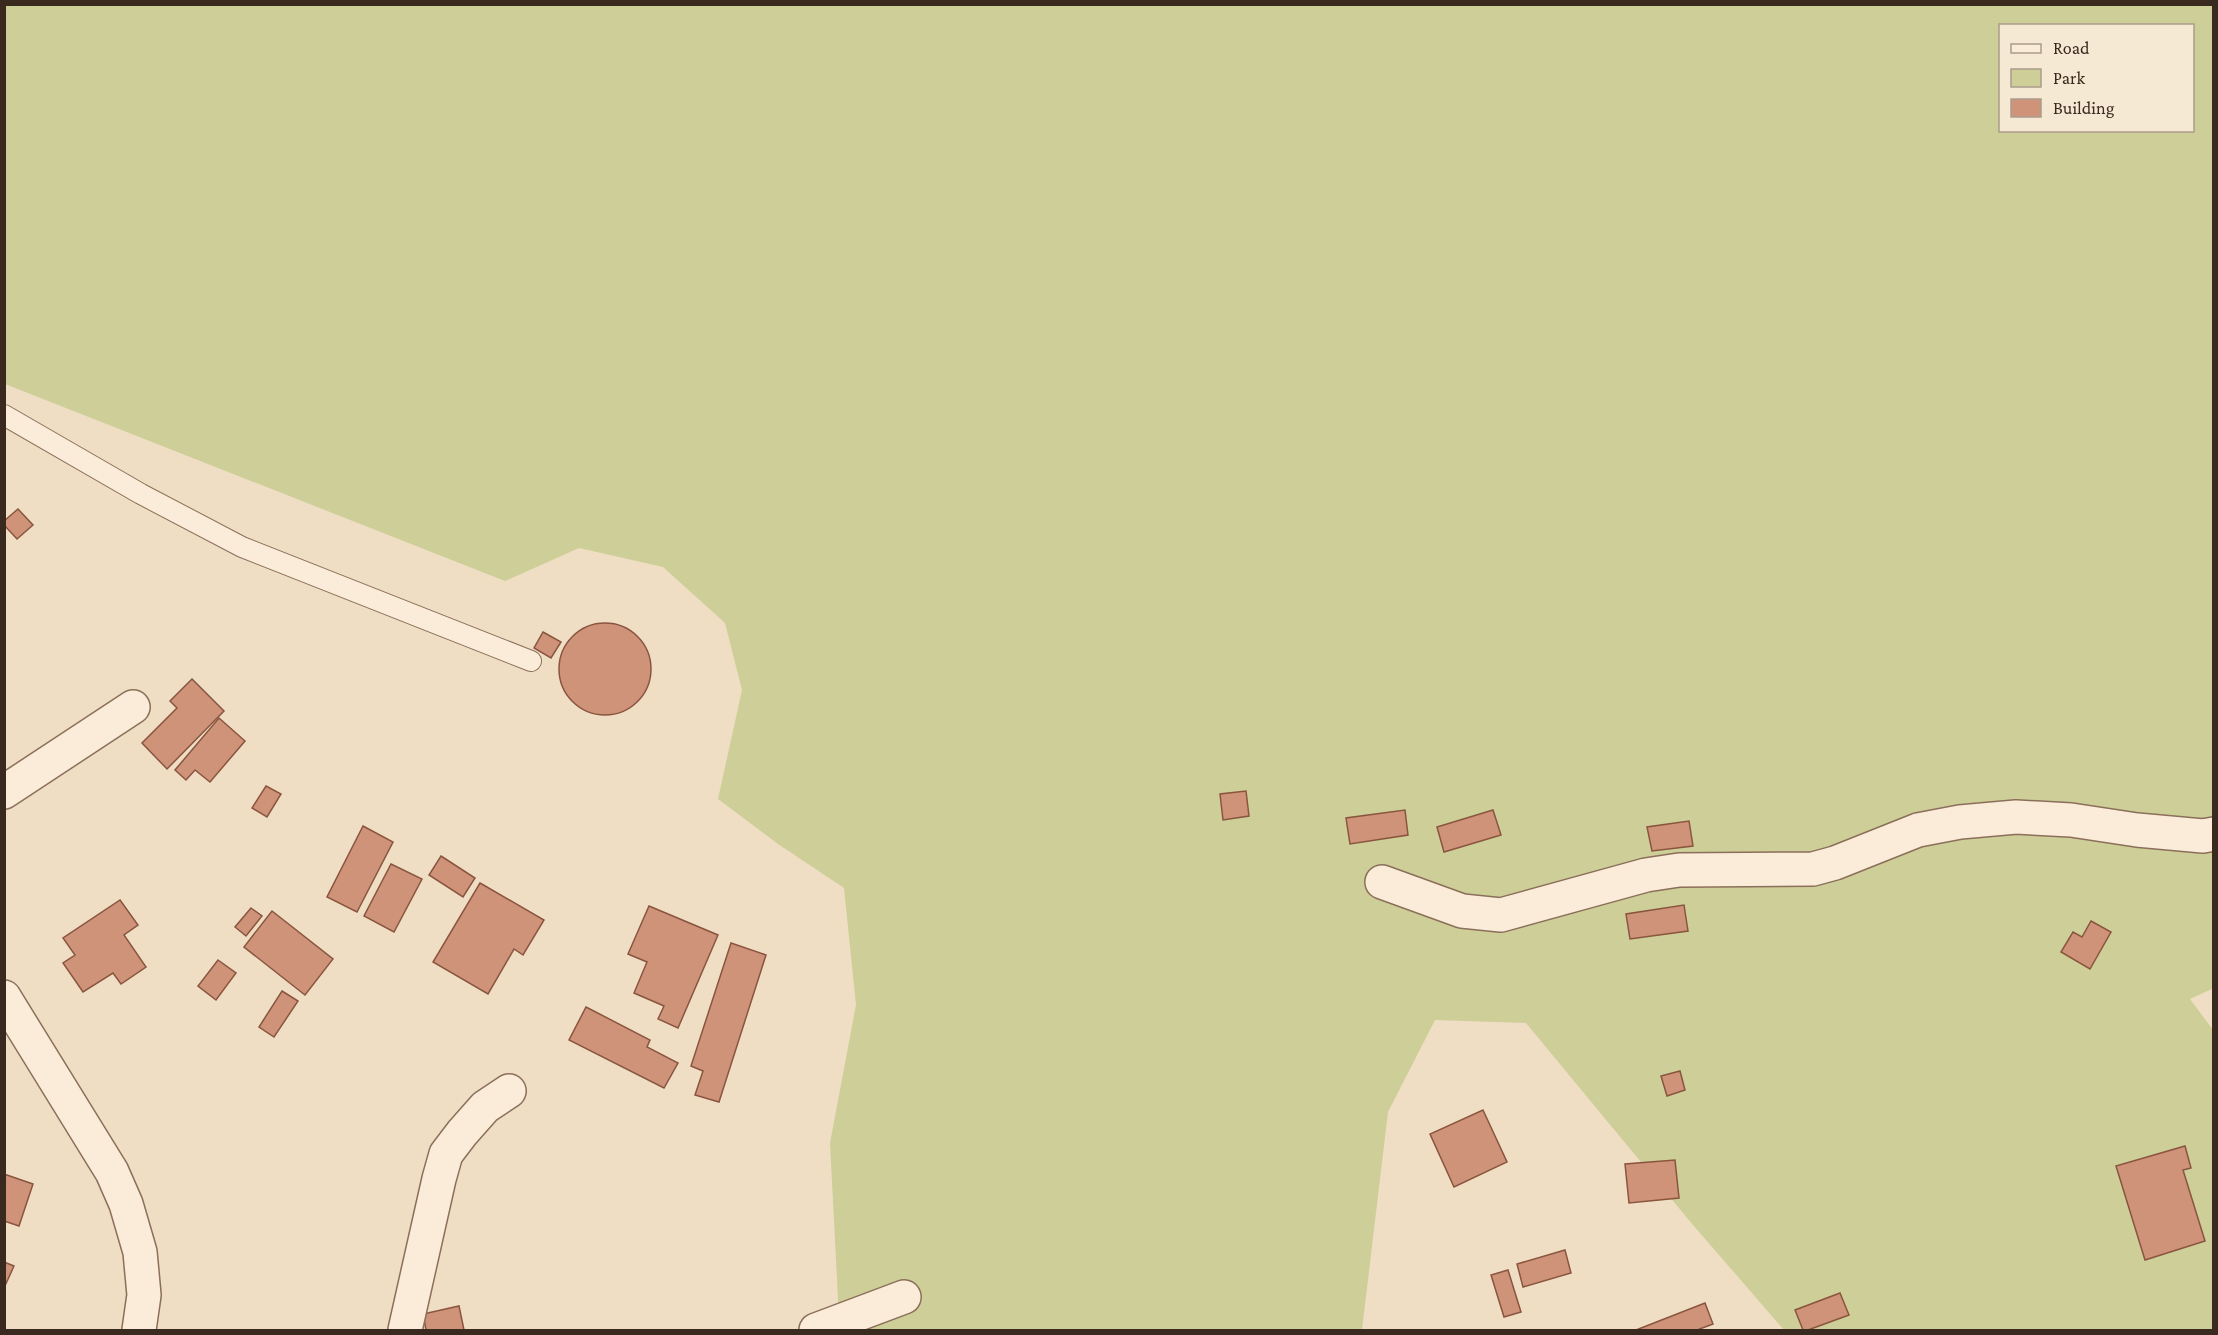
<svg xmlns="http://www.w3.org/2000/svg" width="2218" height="1335" font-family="'Crimson Pro',serif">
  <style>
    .green { fill: #cdce98; fill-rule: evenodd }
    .building { fill: #ce9379; stroke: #8a553f; stroke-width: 1.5 }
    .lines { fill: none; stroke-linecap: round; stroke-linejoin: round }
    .service-casing { stroke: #8b6f5a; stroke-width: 22 }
    .minor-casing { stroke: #8b6f5a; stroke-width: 36 }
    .service { stroke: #faecd8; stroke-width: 20 }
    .minor { stroke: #faecd8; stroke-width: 33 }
  </style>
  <rect width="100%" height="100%" fill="#efdec4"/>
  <path class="green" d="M4,5H2213L2214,988L2190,999L2213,1030V1330H1784L1693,1225L1526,1023L1435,1020L1388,1112L1362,1330H854L839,1318L830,1143L856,1005L844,888L778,844L718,799L742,690L725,623L663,567L579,548L505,581L5,384ZM2000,26H2192V130H2000Z"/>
  <g class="building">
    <polygon points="18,509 33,525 17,539 4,525 4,521"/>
    <circle cx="605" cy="669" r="46"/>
    <polygon points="543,632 561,642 551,658 534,648"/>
    <polygon points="192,679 224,711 167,769 142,743 177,708 170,701"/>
    <polygon points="219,718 245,741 210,782 195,770 186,780 175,770"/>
    <polygon points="266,786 281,794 267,817 252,808"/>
    <polygon points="1246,791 1249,816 1223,820 1220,794"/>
    <polygon points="1405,810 1408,835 1350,844 1346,818"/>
    <polygon points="1493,810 1501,835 1444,852 1437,827"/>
    <polygon points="1689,821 1693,846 1652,851 1647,827"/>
    <polygon points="363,826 393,842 357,912 327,897"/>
    <polygon points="441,856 475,878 463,897 429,875"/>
    <polygon points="391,864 422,879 394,932 364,916"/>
    <polygon points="480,883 544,920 523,955 514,949 488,994 433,962"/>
    <polygon points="120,900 138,925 124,935 146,967 121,984 113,973 83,992 63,963 75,955 63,938"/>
    <polygon points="1684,905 1688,931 1630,939 1626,914"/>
    <polygon points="649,906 718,935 678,1028 658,1019 664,1006 634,993 647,962 628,954"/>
    <polygon points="251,908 262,916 246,936 235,927"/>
    <polygon points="272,911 333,959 305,995 244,947"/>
    <polygon points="2091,921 2111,932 2090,969 2061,952 2073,932 2082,937"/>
    <polygon points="731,943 766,955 719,1102 695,1095 703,1071 691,1066"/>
    <polygon points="218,960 236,973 216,1000 198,986"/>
    <polygon points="282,991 298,1001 274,1037 259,1027"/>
    <polygon points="586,1007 650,1040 647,1047 678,1063 664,1088 569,1040"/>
    <polygon points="1680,1071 1685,1090 1667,1096 1661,1076"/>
    <polygon points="1483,1110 1507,1162 1454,1187 1430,1134"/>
    <polygon points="2185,1146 2191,1168 2183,1170 2205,1241 2145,1260 2116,1166"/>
    <polygon points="1675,1160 1679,1198 1629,1203 1625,1164"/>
    <polygon points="4,1174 33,1184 19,1226 4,1221"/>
    <polygon points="1565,1250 1571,1273 1523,1287 1517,1264"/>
    <polygon points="4,1262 14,1266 4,1288"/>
    <polygon points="1508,1270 1521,1312 1504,1317 1491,1275"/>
    <polygon points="1840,1293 1849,1315 1808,1330 1803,1330 1795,1310"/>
    <polygon points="1705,1303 1713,1324 1697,1330 1636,1330"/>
    <polygon points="459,1306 464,1330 426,1330 423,1314"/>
  </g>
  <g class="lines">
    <g class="service-casing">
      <polyline id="service" points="4,415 141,494 242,547 531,661"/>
    </g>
    <g class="minor-casing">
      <g id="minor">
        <polyline points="4,792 133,707"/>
        <polyline points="1382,882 1462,911 1501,915 1646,875 1679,870 1813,869 1835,863 1918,830 1960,822 2016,817 2071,820 2137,830 2203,836 2214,834"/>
        <polyline points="4,997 112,1172 126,1204 140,1252 144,1295 139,1330"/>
        <polyline points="405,1330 439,1179 446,1154 462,1133 485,1107 509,1091"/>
        <polyline points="816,1330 904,1297"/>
      </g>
    </g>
    <use href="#service" class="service"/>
    <use href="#minor" class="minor"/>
  </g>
  <rect width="2218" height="1335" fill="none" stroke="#3a291e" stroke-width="12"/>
  <rect x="1999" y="24" width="195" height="108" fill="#f6e9d4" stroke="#ab9c8b" stroke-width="1.5"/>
  <rect x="2011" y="44" width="30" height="9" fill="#faecd8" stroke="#ab9c8b" stroke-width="1.5"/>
  <text x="2053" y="54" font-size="18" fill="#3a291e">Road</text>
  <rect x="2011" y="69" width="30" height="18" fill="#cdce98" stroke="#ab9c8b" stroke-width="1.5"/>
  <text x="2053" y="84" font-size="18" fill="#3a291e">Park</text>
  <rect x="2011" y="99" width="30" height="18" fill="#ce9379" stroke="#ab9c8b" stroke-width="1.5"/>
  <text x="2053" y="114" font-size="18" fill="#3a291e">Building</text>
</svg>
